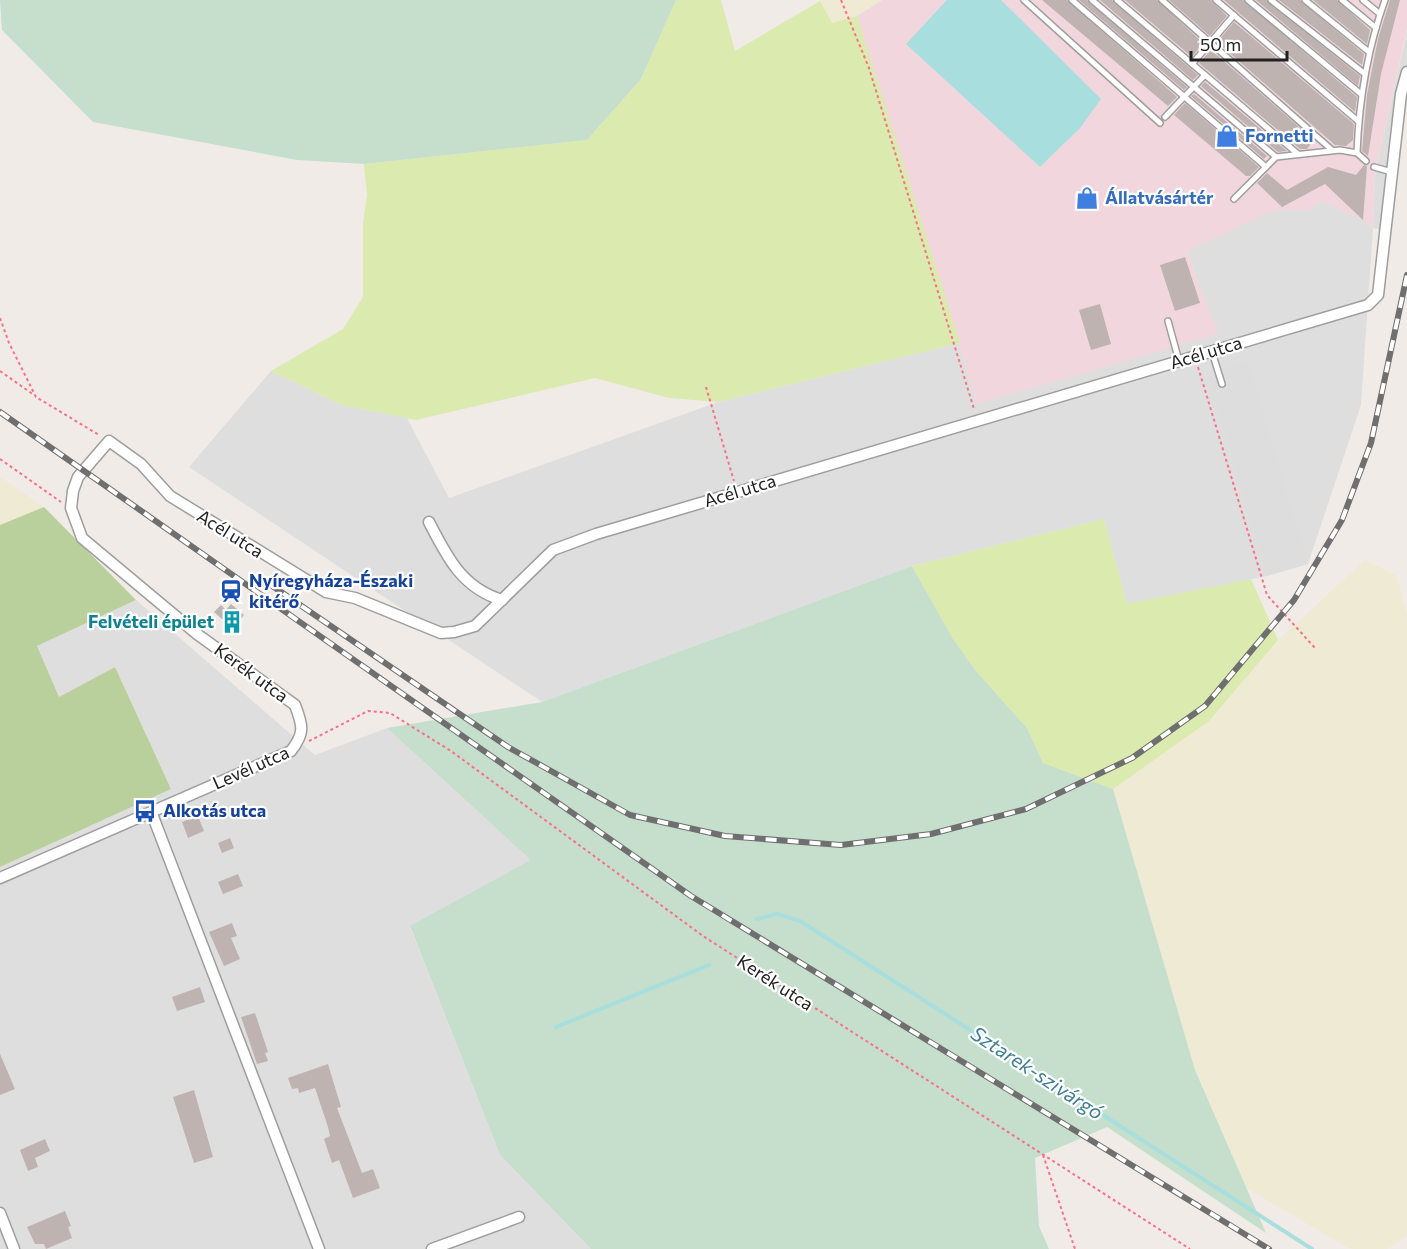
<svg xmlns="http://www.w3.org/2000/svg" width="1407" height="1249" font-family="Commissioner,sans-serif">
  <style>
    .residential { fill: #dfdede }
    .commercial { fill: #f1d7dd }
    .farmland { fill: #efead3 }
    .grass { fill: #dbeaae }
    .forest { fill: #b9d09c }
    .wetland { fill: #c5dfcc }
    .parking { fill: #ddd }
    .water { fill: #a8dedd }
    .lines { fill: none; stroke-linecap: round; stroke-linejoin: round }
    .stream { stroke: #a8dedd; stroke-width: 4 }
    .building { fill: #beb3b1 }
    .lane-casing { stroke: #9e9e9e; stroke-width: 8 }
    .street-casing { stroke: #9e9e9e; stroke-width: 13 }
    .path { stroke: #fa7085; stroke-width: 2; stroke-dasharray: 3 3; stroke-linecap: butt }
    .lane { stroke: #fff; stroke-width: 5 }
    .street { stroke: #fff; stroke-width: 10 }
    .rail-casing { stroke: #6f6f6f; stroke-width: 6 }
    .rail { stroke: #fff; stroke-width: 4; stroke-dasharray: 11; stroke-linecap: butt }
    .labels { text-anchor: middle; stroke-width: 4.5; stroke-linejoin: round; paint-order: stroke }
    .shop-label { font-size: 18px; font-weight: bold; fill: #366cbe; stroke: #fff; text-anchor: start }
    .street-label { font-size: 18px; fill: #212121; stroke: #fff }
    .transit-label { font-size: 18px; font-weight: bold; fill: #164399; stroke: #fff; text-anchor: start }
    .culture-label { font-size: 18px; font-weight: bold; fill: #0d838f; stroke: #fff; text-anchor: end }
    .water-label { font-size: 20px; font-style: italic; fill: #407e92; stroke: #fff }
  </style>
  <rect width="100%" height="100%" fill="#f1ebe8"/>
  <g class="residential">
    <polygon points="1322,185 1373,228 1361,405 1308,564 1267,576 1127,605 1104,519 912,566 542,702 189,467 271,371 342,405 407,418 449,498 718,402 960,343 977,403 1217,334 1187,251"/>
    <polygon points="136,600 315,755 387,728 532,860 410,927 500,1155 591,1249 0,1249 0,867 171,789 115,667 59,697 37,646"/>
  </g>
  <polygon class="commercial" points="882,0 1407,0 1407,29 1375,174 1373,228 1363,220 1321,201 1311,210 1274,210 1187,251 1218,334 977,404 857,16"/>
  <g class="farmland">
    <polygon points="819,0 882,0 857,16 832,23"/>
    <polygon points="0,477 44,507 0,525"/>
    <polygon points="1365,560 1396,575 1407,613 1407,1236 1387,1249 1350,1249 1246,1188 1195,1070 1113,789 1209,721 1278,640"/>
  </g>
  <g class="grass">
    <polygon points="676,0 721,0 735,51 820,1 832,23 857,16 960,343 718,402 669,398 595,378 416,420 342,405 271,371 343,329 363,297 363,223 367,195 364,164 587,140 641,79"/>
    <polygon points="1104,519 1127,604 1251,579 1278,640 1209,721 1113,789 1043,763 1027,728 976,671 953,639 912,566"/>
  </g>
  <polygon class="forest" points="44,507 136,600 37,646 59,697 115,667 171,789 0,867 0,525"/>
  <g class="wetland">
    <polygon points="0,0 676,0 641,79 587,140 364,164 297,160 93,122 2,30"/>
    <polygon points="912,566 953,639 976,671 1027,728 1043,763 1113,789 1195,1070 1266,1233 1107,1127 1035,1158 1039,1226 1049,1249 591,1249 500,1155 410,926 531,860 387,728 542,702"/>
  </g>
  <g class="parking">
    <polygon points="1407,31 1407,71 1385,231 1373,228 1375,174"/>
    <polygon points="1247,361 1308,564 1267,576 1207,373"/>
  </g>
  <polygon class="water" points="947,0 1001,0 1101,99 1080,128 1040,167 906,44"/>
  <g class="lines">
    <g class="stream">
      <polyline points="757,919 777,914 800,921 1312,1249"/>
      <polyline points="556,1027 709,965"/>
    </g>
  </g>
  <g class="building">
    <polygon points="1042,0 1067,0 1177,97 1168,106"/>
    <polygon points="1079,0 1087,0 1187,87 1184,90"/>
    <polygon points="1100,0 1112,0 1198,75 1193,80"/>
    <polygon points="1125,0 1157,0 1203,43 1192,57"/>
    <polygon points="1169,0 1211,0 1227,16 1210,36"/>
    <polygon points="1224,0 1243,0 1357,97 1355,112"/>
    <polygon points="1256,0 1266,0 1360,76 1358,86"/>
    <polygon points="1279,0 1300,0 1364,54 1362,65"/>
    <polygon points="1313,0 1337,0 1370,30 1367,44"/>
    <polygon points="1390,0 1400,0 1381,74 1368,156 1362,151 1367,95 1378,39"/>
    <polygon points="1234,22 1354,124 1353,140 1346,146 1335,145 1217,42"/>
    <polygon points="1211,50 1314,140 1307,149 1300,149 1199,63"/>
    <polygon points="1205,82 1287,151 1278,152 1201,86"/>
    <polygon points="1194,94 1267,156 1264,159 1191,96"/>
    <polygon points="1185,103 1259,167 1250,176 1246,176 1174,115"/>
    <polygon points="1364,165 1367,166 1363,220 1325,184 1282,207 1257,183 1267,173 1287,190 1328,167 1356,175"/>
    <polygon points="1185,257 1200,303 1175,311 1160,265"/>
    <polygon points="1100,304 1111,344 1091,350 1079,310"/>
    <polygon points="231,604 244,615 233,629 214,612 221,605 226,610"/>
    <polygon points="198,816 204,831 188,838 182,822"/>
    <polygon points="230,838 234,848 222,853 218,843"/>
    <polygon points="238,874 243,886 223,894 218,882"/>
    <polygon points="232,923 237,936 231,938 240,959 224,966 209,932"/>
    <polygon points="200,987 205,1002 177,1011 172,997"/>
    <polygon points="255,1013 268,1052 265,1053 268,1061 257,1064 241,1017"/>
    <polygon points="0,1054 15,1089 0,1095"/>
    <polygon points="328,1064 341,1107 337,1108 362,1173 373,1169 380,1188 353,1198 339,1160 332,1163 324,1139 330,1136 328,1127 315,1088 299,1093 298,1088 292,1089 288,1078"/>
    <polygon points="194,1090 213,1157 194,1163 173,1097"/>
    <polygon points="45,1139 50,1151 35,1158 38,1167 28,1171 20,1150"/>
    <polygon points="65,1211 71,1226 68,1227 72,1238 46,1249 44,1244 35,1244 27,1227"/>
  </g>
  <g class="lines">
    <g class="lane-casing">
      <g id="lane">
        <polyline points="1024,0 1160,123"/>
        <polyline points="1072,0 1266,167"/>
        <polyline points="1092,0 1276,157"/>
        <polyline points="1117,0 1298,154"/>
        <polyline points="1162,0 1332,150"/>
        <polyline points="1216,0 1358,121"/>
        <polyline points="1248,0 1361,94"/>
        <polyline points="1271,0 1365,74"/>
        <polyline points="1305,0 1369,52"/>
        <polyline points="1342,0 1376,28"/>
        <polyline points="1363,0 1380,14"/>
        <polyline points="1192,64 1234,15"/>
        <polyline points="1165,117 1205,75"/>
        <path d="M1357,153C1359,100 1367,50 1385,0"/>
        <polyline points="1374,167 1392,172"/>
        <polyline points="1234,199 1276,157 1340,150 1357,153 1366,161"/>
        <polyline points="1168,321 1179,361"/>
        <polyline points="1212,352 1222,384"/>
      </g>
    </g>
    <g class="street-casing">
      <g id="street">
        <path d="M429,522C447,557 462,588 502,600"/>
        <polyline points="152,814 319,1249"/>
        <path d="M0,878L291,751C305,733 303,726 295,705L197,634L82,538L71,508L73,491L78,477L109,441L141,464L170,496L326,592L355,598L441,633L454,632L475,626L553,550L596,534L1368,305L1378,295L1401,94L1407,72"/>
        <polyline points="0,1213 14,1249"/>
        <polyline points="432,1249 519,1217"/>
      </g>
    </g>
    <g class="path">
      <polyline points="841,0 869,68 974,409"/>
      <polyline points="0,318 9,343 36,397 99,435"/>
      <polyline points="1198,367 1267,595 1315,648"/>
      <polyline points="0,371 34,395"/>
      <polyline points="706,387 734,481"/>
      <polyline points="0,459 61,502"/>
      <polyline points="309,741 368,711 390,713 451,751 703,936 1190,1249"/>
      <polyline points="1043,1155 1075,1249"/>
    </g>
    <use href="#lane" class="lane"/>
    <use href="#street" class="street"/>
    <g class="rail-casing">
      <g id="rail">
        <polyline points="0,412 691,896 1269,1249"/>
        <polyline points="265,581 508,747 630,815 725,836 841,845 931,834 1026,809 1132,758 1205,706 1294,600 1342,520 1371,443 1407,275"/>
      </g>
    </g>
    <use href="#rail" class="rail"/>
  </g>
  <defs>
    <g id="shop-bare" transform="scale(1.8)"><path d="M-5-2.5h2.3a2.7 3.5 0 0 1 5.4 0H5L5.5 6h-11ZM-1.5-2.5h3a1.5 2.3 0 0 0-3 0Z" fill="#3f7fe0" stroke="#fff" stroke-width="2.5" paint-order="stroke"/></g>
    <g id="station-bare" transform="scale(1.8)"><path d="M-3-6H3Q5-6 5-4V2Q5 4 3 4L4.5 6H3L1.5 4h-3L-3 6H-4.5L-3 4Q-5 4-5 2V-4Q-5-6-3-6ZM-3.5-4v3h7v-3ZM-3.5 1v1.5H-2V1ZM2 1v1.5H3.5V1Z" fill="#1a4fb4" stroke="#fff" stroke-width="2.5" paint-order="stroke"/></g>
    <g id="building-bare" transform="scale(1.8)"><path d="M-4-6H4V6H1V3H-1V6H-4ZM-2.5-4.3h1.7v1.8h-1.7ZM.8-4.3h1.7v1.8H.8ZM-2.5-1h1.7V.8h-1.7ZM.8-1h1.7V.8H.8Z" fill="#0f9aa8" stroke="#fff" stroke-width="2.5" paint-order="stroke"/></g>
    <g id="bus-bare" transform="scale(1.8)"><path d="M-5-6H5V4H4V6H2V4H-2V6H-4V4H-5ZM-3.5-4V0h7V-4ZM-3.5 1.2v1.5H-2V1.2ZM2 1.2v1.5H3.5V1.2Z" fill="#1a4fb4" stroke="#fff" stroke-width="2.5" paint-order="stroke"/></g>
  </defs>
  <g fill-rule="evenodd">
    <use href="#shop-bare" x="1227" y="136"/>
    <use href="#shop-bare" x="1087" y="198"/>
    <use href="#station-bare" x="231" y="591"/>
    <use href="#building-bare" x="232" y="622"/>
    <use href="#bus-bare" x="145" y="811"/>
  </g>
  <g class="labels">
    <g class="shop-label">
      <text x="1245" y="142">Fornetti</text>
      <text x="1105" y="204">Állatvásártér</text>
    </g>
    <g class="street-label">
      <text transform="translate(1206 353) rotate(-17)" y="6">Acél utca</text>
      <text transform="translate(740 491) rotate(-17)" y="6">Acél utca</text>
      <text transform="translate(230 534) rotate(32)" y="6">Acél utca</text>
      <text transform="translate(251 673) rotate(36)" y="6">Kerék utca</text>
      <text transform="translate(251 768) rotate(-24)" y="6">Levél utca</text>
      <text transform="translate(775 983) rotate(33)" y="6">Kerék utca</text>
    </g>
    <g class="transit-label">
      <text x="249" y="587">Nyíregyháza-Északi<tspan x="249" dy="21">kitérő</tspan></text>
      <text x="163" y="817">Alkotás utca</text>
    </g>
    <g class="culture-label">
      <text x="214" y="628">Felvételi épület</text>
    </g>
    <g class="water-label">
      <text transform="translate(1037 1073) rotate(33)" y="7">Sztarek-szivárgó</text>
    </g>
  </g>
  <path d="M1191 51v9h96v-9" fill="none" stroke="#212121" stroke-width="3"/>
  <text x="1200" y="51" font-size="18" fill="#212121" stroke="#ffffff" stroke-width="4.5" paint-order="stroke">50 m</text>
</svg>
